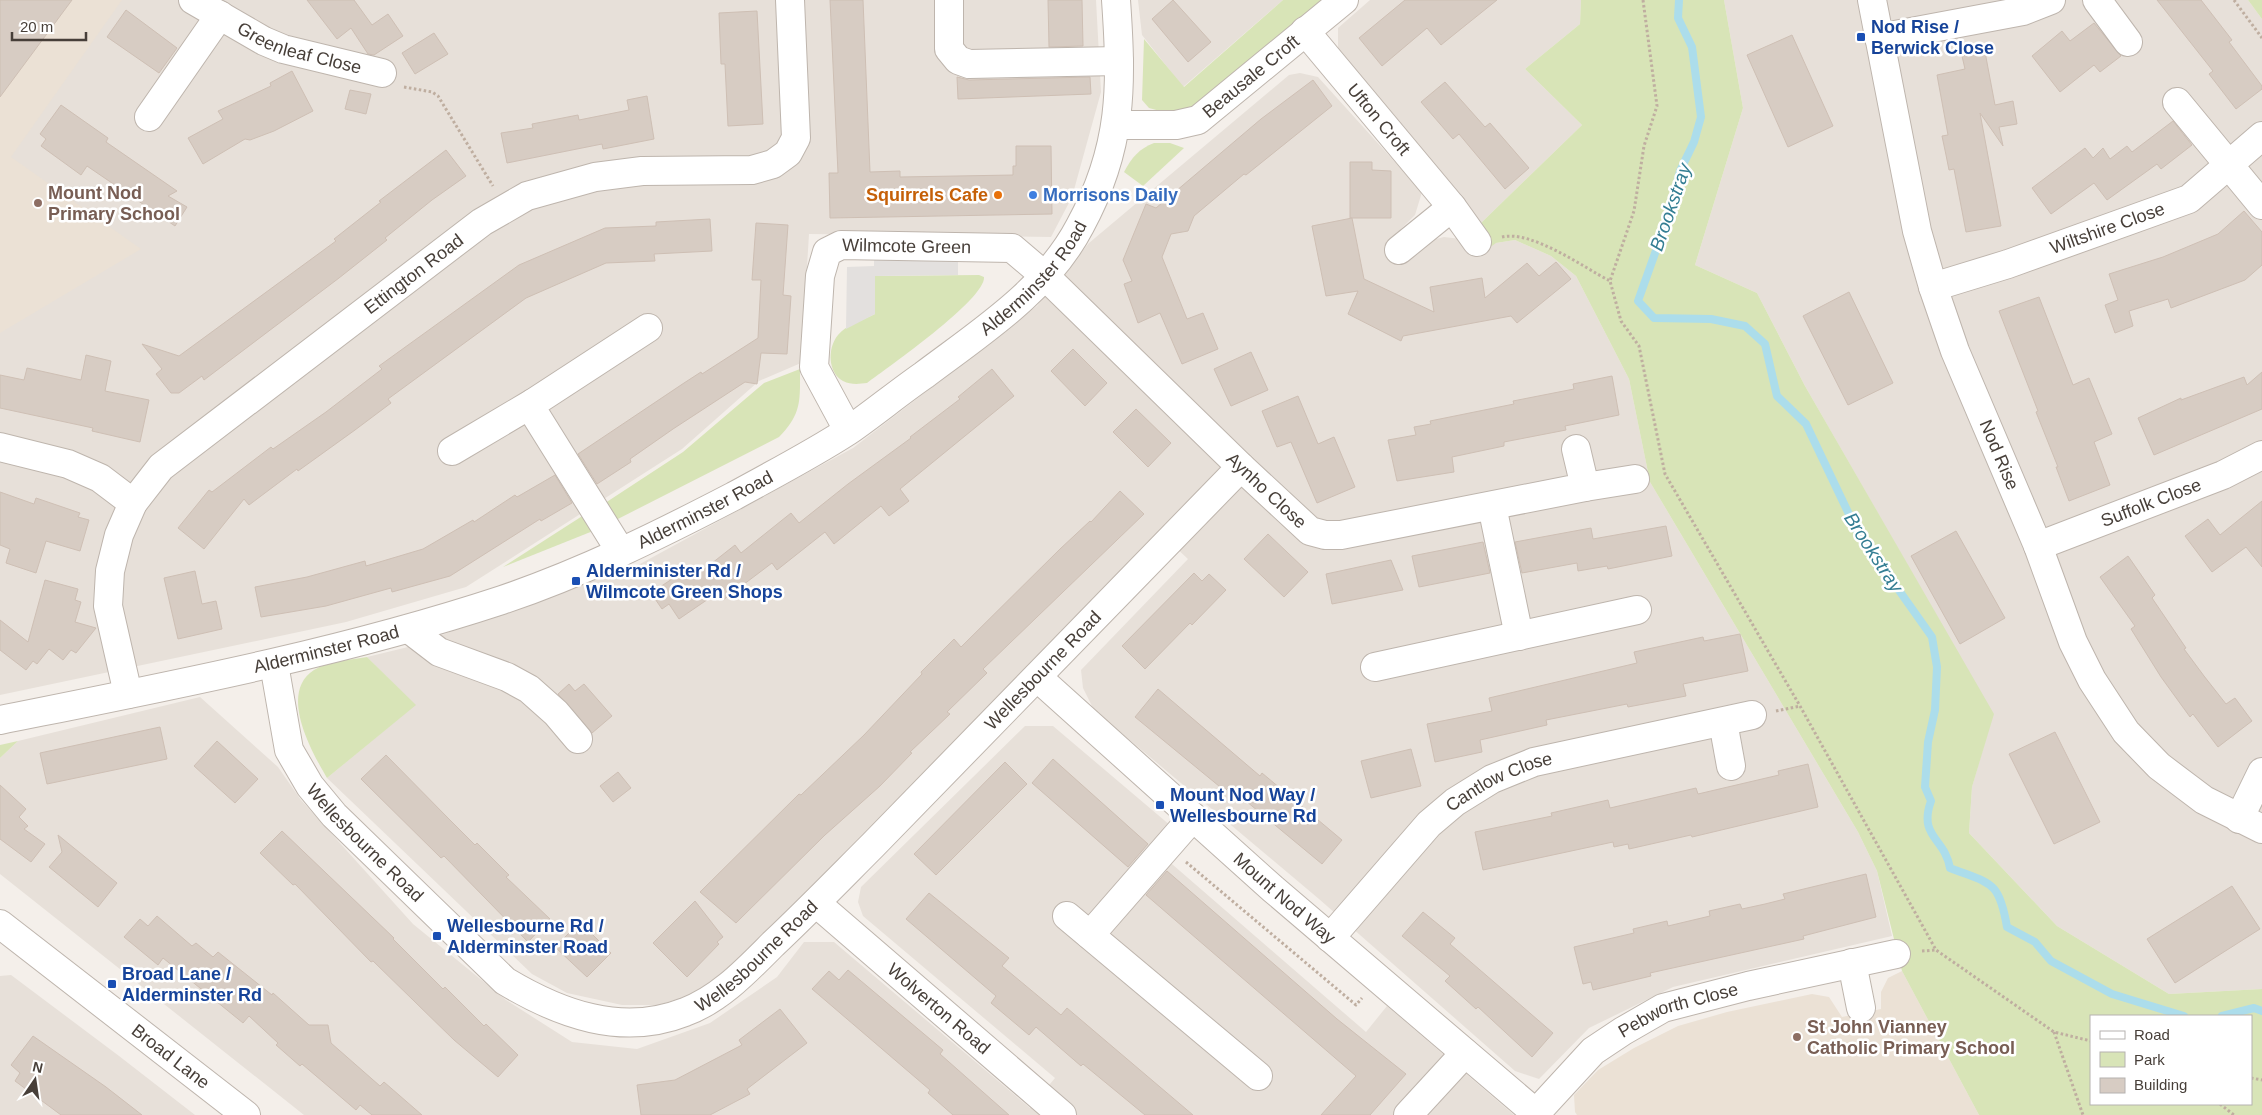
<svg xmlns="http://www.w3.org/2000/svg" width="2262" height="1115" font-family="Helvetica,sans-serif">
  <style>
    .residential { fill: #e7e0d9 }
    .education { fill: #ebe1d5 }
    .green { fill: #d8e4b7; fill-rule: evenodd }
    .parking { fill: #e3e0de }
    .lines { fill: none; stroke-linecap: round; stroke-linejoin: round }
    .stream { stroke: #acddeb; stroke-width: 8 }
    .building { fill: #d7ccc3; stroke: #cebfb4 }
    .minor-casing { stroke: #beb5ad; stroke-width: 30 }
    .path { stroke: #bfaea0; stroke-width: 3; stroke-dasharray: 2.5 2.5; stroke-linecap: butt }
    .minor { stroke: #fff; stroke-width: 28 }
    .transit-dot { fill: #1a4fb4; stroke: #fff; stroke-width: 2 }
    .food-dot { fill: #e8710a; stroke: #fff; stroke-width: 2 }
    .shop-dot { fill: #3f7fe0; stroke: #fff; stroke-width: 2 }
    .education-dot { fill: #8d6e63; stroke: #fff; stroke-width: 2 }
    .labels { text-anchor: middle; stroke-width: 5; stroke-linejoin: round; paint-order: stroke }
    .transit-label { font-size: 18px; font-weight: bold; fill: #164399; stroke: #fff; text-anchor: start }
    .street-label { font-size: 18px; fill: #473f39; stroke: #fff }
    .education-label { font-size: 18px; font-weight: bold; fill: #785e54; stroke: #fff; text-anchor: start }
    .food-label { font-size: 18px; font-weight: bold; fill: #c56008; stroke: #fff; text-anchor: end }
    .shop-label { font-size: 18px; font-weight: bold; fill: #366cbe; stroke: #fff; text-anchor: start }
    .water-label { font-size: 19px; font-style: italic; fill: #347e93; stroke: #fff }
  </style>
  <rect width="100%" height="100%" fill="#f4efea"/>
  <g class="residential">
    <polygon points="0,0 1096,0 1101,92 1072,197 1051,237 809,234 801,363 759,381 682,449 466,587 346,622 0,695"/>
    <polygon points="1138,0 1283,0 1183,87 1142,35"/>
    <polygon points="1370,0 1581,0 1580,24 1525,69 1582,125 1481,223 1338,50 1338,28"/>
    <polygon points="1724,0 2248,0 2262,19 2262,989 2169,994 2057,926 1969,833 1972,787 1993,714 1805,386 1757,293 1695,265 1743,108"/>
    <polygon points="1300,73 1318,77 1422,192 1415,215 1388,242 1404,264 1432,240 1444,237 1496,243 1515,240 1551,256 1576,276 1629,379 1650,482 1858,832 1877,871 1892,936 1673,987 1589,1028 1539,1079 1515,1071 1319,899 1094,710 1083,688 1081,670 1188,559 1159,532 755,946 697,993 658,1005 622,1005 567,993 532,974 327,778 415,705 367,657 408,647 640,564 853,448 1037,306 1089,243 1289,75"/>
    <polygon points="200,697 278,767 301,800 413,924 506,1000 572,1042 637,1049 710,1023 777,977 804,942 834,942 1030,1108 1055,1078 863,916 858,902 861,887 1025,726 1053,726 1184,837 1165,858 1366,1032 1387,1006 1514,1115 304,1115 0,874 0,758 18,741"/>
    <polygon points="11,975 119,1056 195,1115 0,1115 0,976"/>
  </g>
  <g class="education">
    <polygon points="0,0 122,0 11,157 141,249 0,333"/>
    <polygon points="1902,971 1979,1115 1577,1115 1575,1112 1574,1095 1598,1070 1634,1048 1678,1026 1727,1012 1812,994 1829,997 1842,1017 1881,1009 1881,992 1888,978"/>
  </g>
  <g class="green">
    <polygon points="1283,0 1333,0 1202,108 1178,116 1149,108 1142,100 1144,39 1184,87"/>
    <path d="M1581,0H1724L1743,108L1695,265L1757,293L1805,386L1994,714L1972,787L1969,833L2057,926L2169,994L2262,989V1115H1979L1902,971L1877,871L1858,832L1650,482L1629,379L1576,276L1551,256L1515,240L1496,243L1489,248L1481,223L1582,125L1525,69L1580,24ZM2091,1016H2251V1104H2091Z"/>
    <polygon points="2248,0 2262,0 2262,19"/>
    <path d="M1154,143H1170L1184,148L1143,186L1124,172C1132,157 1139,149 1154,143Z"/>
    <path d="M979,275L984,277C986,299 887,368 867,383C859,384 851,385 843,381C828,373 827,348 838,335C846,325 863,320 875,314V276Z"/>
    <path d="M800,369C800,400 802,414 779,437L610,523L599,507L683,452L764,383Z"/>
    <polygon points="587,513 598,529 503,567"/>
    <path d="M367,657L416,705L327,778C312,752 278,693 314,670C328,661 351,660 367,657Z"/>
    <polygon points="18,741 0,758 0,745"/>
  </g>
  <polygon class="parking" points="874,253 958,254 958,275 875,276 875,314 846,329 847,267 874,266"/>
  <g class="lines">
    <g class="stream">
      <path d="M1679,0L1678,18L1692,47L1701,117L1694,142L1680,171L1669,214L1638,301L1654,318L1711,319L1745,326L1765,344L1777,396L1806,424L1857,531L1932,637L1937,667L1935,710L1928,742L1925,787L1931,801C1918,837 1945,838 1950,868C1991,884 1999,880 2007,927L2035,942L2051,961L2112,994L2184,1016"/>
      <polyline points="2222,1016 2254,1008 2262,1011"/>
    </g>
  </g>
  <g class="building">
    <polygon points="0,0 72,0 0,97"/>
    <polygon points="307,0 354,0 372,25 388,14 403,36 374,55 368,54 351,28 337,39"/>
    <polygon points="830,0 863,0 870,172 900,171 900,177 1013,175 1013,166 1016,166 1016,146 1051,146 1052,214 830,218 829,173 838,173"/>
    <polygon points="1048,0 1082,0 1083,46 1049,47"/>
    <polygon points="1173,0 1211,42 1188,62 1152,19"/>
    <polygon points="1405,0 1497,0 1441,45 1427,28 1382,66 1359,38"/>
    <polygon points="2157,0 2201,0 2232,40 2229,42 2262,86 2262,89 2236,109 2209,74 2213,71"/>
    <polygon points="126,10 177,48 159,73 107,37"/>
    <polygon points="757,11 763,124 728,126 725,64 721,64 719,13"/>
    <polygon points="2094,23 2121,56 2100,72 2094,65 2060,92 2032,56 2062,31 2070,41"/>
    <polygon points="434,33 448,54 415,74 402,53"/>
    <polygon points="1792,35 1833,126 1788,147 1747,55"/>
    <polygon points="1985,52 1995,105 2013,101 2017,124 1999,127 2003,146 1980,113 2001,226 1966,232 1954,169 1949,170 1946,155 1942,136 1948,135 1937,75 1965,69 1962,56"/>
    <polygon points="292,71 313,111 274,131 250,140 245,139 203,164 188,138 223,119 218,111 271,86 270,83"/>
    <polygon points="957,77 969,80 1090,77 1091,94 958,99"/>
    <polygon points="1313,80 1332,106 1246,175 1244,174 1194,216 1188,231 1171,234 1162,257 1187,319 1203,313 1218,349 1182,364 1160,313 1138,323 1124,284 1132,281 1123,260 1146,204 1156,208 1261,119"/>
    <polygon points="1445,82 1485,127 1490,123 1529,168 1505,189 1459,134 1453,139 1421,102"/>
    <polygon points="350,90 371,94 366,114 345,109"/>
    <polygon points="647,96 654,139 603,149 602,144 507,163 501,133 533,128 532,124 578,115 579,120 629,110 627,100"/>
    <polygon points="61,105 108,138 106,142 177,191 168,196 187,207 175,226 87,166 81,175 41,146 46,139 40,134"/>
    <polygon points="2173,121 2192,145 2161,169 2157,164 2107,200 2094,183 2051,214 2032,188 2085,148 2093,158 2103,148 2110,159 2127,146 2132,152"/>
    <polygon points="446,150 466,176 432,200 385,238 387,240 339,278 204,380 202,376 179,393 171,393 156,374 162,369 142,344 179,356 336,241 334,239 381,202 379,201"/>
    <polygon points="1350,162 1372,162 1372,170 1391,171 1391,218 1350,218"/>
    <polygon points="2244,211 2262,232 2262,265 2245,280 2171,308 2168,299 2129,311 2133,326 2115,333 2105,305 2118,300 2109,274 2163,257 2218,234"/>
    <polygon points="1352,218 1364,279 1434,312 1430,287 1482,278 1485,298 1527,263 1539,276 1556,262 1571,279 1517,323 1511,316 1403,336 1401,341 1348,314 1358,291 1326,296 1312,226"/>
    <polygon points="710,219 712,251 654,254 655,261 606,263 526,298 388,399 391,403 355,430 298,471 297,469 249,505 244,499 204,549 178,528 209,490 212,492 271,447 273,449 326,412 382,369 379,366 519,265 605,228 656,226 656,222"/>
    <polygon points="756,223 788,225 783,295 791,296 787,354 761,353 757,384 745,382 673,429 630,459 631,462 597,484 578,454 684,383 701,372 702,374 758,338 761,280 752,280"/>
    <polygon points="1849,292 1893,383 1848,405 1803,316"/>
    <polygon points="2039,297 2073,385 2089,378 2112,434 2094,442 2110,485 2069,501 2056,467 2058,467 2036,412 2038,411 1999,311"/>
    <polygon points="1073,349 1107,383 1085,406 1051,371"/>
    <polygon points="1251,352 1268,390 1231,406 1214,369"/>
    <polygon points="86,355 111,361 105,391 149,400 140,442 92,431 93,428 0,408 0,375 24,380 27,368 81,380"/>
    <polygon points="992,369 1014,396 900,489 909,501 889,516 881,506 834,544 825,532 777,570 772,563 723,600 717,593 679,619 669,604 662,609 651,593 687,569 693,578 735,545 741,553 791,513 799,523 848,484 911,438 910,437 960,399 958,397"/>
    <polygon points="2262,372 2262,409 2154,455 2138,418 2181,398 2181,400 2244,377 2247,385"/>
    <polygon points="1612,376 1619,415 1565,426 1566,430 1504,442 1504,446 1452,457 1454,472 1397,481 1388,440 1416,435 1414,427 1431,424 1430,421 1514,404 1513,401 1574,389 1573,384"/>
    <polygon points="1298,396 1318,444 1334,437 1355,487 1317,503 1291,442 1277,447 1262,411"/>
    <polygon points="1136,409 1171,443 1148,467 1113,432"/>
    <polygon points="555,475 572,503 541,521 540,519 450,576 392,592 391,588 326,606 261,617 255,587 307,577 365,561 366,566 423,549 473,520 474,522 515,495 517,497"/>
    <polygon points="1120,491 1144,514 983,669 987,673 947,712 950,714 910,752 912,753 880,786 825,835 736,923 700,892 799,794 801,795 864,735 922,674 921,672 954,639 961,647 1060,549 1090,521 1091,522"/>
    <polygon points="0,492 34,504 36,498 80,513 78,517 89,520 80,551 46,541 36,573 6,563 10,549 0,545"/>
    <polygon points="2262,501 2262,567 2246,547 2212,572 2185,536 2208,519 2220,535"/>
    <polygon points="1666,526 1672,556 1608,569 1607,566 1578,571 1577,563 1522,573 1515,542 1591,528 1593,539"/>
    <polygon points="1956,531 2005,618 1960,644 1911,556"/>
    <polygon points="1268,534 1308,572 1284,597 1244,559"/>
    <polygon points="1483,542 1490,573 1419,587 1412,556"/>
    <polygon points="2128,556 2155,595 2152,598 2186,648 2184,649 2204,676 2226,704 2235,698 2252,721 2218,747 2193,714 2190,717 2161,677 2131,629 2135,626 2100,577"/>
    <polygon points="1391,560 1403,590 1332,604 1326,574"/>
    <polygon points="195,571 202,604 216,601 222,629 178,639 164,578"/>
    <polygon points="1194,573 1202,581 1209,574 1226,590 1192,625 1190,623 1145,669 1122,646"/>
    <polygon points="45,580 78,589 75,600 81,602 75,622 96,628 76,653 71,650 63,660 49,649 37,664 33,661 26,670 0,650 0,620 28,642"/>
    <polygon points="1740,634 1748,671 1683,684 1686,696 1628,707 1627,704 1546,720 1547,725 1480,740 1482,752 1435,762 1427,724 1492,711 1489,698 1637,663 1634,652 1703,637 1704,641"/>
    <polygon points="569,684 575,691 584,684 612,716 592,733 558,694"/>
    <polygon points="1158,689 1260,776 1262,773 1342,840 1322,864 1229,787 1225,791 1135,717"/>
    <polygon points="160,727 167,759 47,784 40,753"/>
    <polygon points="2055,732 2100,822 2054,844 2009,754"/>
    <polygon points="217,741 258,779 235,803 194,766"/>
    <polygon points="1411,749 1421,786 1371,798 1361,761"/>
    <polygon points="386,755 448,818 475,845 477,843 509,875 506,877 550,919 528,942 444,856 441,858 361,779"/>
    <polygon points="1053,759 1148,844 1128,867 1032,783"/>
    <polygon points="1005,762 1027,784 936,875 914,854"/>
    <polygon points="1808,764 1818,807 1692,837 1691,835 1629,849 1628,844 1614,847 1613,842 1483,870 1475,832 1552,816 1551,813 1608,800 1610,808 1696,788 1698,794 1779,775 1778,771"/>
    <polygon points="618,772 631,788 613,802 600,786"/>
    <polygon points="0,785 26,809 19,817 28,826 24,829 45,844 31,862 0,839"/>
    <polygon points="282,831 394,938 393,939 443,989 445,987 484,1026 486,1024 518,1055 498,1077 454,1040 373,961 371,962 295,884 293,885 260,853"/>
    <polygon points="58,835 117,883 98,907 49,867 62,852"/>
    <polygon points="1167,871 1337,1019 1406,1074 1370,1115 1321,1115 1356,1076 1146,895"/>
    <polygon points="1866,874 1876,917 1803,936 1804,939 1650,973 1651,976 1593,990 1591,982 1583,984 1574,947 1634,933 1633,929 1667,921 1668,926 1710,916 1709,911 1740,904 1742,909 1765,904 1785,899 1783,894"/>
    <polygon points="2232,886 2260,929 2175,983 2147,939"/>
    <polygon points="929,893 1009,958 1002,966 1061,1015 1067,1008 1193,1115 1145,1115 1083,1064 1081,1066 1036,1027 1029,1035 991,1003 996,996 906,919"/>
    <polygon points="695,901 723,937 717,942 719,944 687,977 653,943"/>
    <polygon points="1423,912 1455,938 1450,944 1553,1033 1532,1057 1478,1007 1476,1009 1445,981 1450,976 1402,936"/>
    <polygon points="157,916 192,946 196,943 213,957 218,952 272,995 273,993 309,1025 328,1025 331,1043 380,1086 384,1082 422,1115 372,1115 360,1105 356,1110 302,1064 300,1066 276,1045 278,1043 249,1016 243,1023 163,958 158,965 124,937 140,919 148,926"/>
    <polygon points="580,922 611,953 587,977 555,947"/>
    <polygon points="848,970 943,1050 940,1054 1009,1115 953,1115 928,1093 930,1090 812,989 829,971 839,980"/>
    <polygon points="780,1009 807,1043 747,1089 750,1094 710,1115 641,1115 637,1085 675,1080 742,1045 739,1040"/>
    <polygon points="33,1036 106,1087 142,1115 61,1115 15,1081 20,1073 11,1065"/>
  </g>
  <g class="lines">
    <g class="minor-casing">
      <g id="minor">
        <path id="s1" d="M193,0L264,41L283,49L382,73"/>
        <polyline points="949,0 949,49 958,60 969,64 1119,61"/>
        <path id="s2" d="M1872,0L1917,231L1933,287L1955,351L2038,546L2073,642L2092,680L2126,732L2159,766L2204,800L2262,829"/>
        <polyline points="2097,0 2128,42"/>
        <path id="s3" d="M1305,31L1452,207L1477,242"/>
        <polyline points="1879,38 2023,11 2051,0"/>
        <polyline points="2177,102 2262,205"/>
        <polyline points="149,117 220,15"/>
        <path id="s4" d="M1117,125H1176L1198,120L1344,0"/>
        <polyline points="1399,250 1452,207"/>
        <path id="s5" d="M1933,287L2008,264L2189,199L2262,136"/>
        <path id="s6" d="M848,430L814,367L820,276L827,252L841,245L1012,248L1045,276L1241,467L1310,531L1325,535H1341L1585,487L1576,449"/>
        <polyline points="0,447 68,464 100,478 133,503"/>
        <polyline points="452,451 533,403"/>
        <polyline points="1585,487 1635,479"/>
        <polyline points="1492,506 1519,636"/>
        <path id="s7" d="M2038,546L2223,475L2262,455"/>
        <polyline points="621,552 533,411 533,403 648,328"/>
        <polyline points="409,629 439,652 507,677 529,689 556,713 578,739"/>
        <path id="s8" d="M274,664L289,750L310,786L334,815L505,981C560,1014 622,1037 685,1012C720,999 747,970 773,944C807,912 840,878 873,845C996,719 1118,593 1241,467"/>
        <polyline points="1375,667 1637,610"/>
        <path id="s9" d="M1037,677L1273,889L1538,1115"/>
        <path id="s10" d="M128,694L108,606L110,571L119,535L133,503L161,467L482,222L527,196L595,177L642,171L752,170L773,164L788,153L796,138L790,0"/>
        <path id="s11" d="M0,720C169,686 338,654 502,600C582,573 659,535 734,496C772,475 811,455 848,431C874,413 898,393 924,375C981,332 1046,291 1080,226C1123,147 1122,86 1116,0"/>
        <polyline points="1723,722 1731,766"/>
        <polyline points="2239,819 2262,772"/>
        <path id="s12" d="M816,903L1062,1115"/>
        <polyline points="1067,916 1258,1076"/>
        <path id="s13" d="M0,924L246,1115"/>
        <polyline points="1090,935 1193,817"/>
        <path id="s14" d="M1330,938L1429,824L1455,802L1492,779L1534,762L1752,715"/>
        <polyline points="1852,963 1861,1008"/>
        <path id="s15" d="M1536,1113L1593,1051L1623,1031L1663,1008L1748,986L1896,954"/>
        <polyline points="1408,1115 1465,1053"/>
      </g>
    </g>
    <g class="path">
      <polyline points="1643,0 1657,106 1644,146 1634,211 1610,281 1621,321 1639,346 1665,474 1800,706 1936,950 2054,1032 2091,1041"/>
      <polyline points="2234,0 2262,38"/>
      <polyline points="404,87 432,92 438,96 493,186"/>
      <path d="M1502,237C1532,230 1583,267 1610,281"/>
      <polyline points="1776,711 1800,706"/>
      <polyline points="1186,862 1356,1005 1362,998"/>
      <polyline points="1922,951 1936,950"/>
      <polyline points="2054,1032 2083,1115"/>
      <polyline points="2251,1078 2262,1080"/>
      <polyline points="2220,1104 2234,1115"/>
    </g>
    <use href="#minor" class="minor"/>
  </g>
  <g class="transit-dot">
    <rect x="1856" y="32" width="10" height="10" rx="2.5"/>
    <rect x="571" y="576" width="10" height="10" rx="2.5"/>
    <rect x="1155" y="800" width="10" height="10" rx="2.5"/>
    <rect x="432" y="931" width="10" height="10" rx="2.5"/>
    <rect x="107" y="979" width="10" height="10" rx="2.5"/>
  </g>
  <circle class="food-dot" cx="998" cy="195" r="5"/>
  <circle class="shop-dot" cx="1033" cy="195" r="5"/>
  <g class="education-dot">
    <circle cx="38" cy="203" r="5"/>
    <circle cx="1797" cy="1037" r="5"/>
  </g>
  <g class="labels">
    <g class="transit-label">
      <text x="1871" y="33">Nod Rise /<tspan x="1871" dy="21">Berwick Close</tspan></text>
      <text x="586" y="577">Alderminister Rd /<tspan x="586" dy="21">Wilmcote Green Shops</tspan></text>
      <text x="1170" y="801">Mount Nod Way /<tspan x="1170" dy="21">Wellesbourne Rd</tspan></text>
      <text x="447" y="932">Wellesbourne Rd /<tspan x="447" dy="21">Alderminster Road</tspan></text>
      <text x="122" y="980">Broad Lane /<tspan x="122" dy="21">Alderminster Rd</tspan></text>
    </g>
    <g class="street-label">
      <text dy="6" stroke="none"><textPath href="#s1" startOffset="118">Greenleaf Close</textPath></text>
      <text dy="6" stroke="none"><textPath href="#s4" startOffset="150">Beausale Croft</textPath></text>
      <text dy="6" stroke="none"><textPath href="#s3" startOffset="115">Ufton Croft</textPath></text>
      <text dy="6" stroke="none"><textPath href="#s5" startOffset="184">Wiltshire Close</textPath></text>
      <text dy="6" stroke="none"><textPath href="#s6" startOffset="269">Wilmcote Green</textPath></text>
      <text dy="6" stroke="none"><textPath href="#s10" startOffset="561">Ettington Road</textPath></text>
      <text dy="6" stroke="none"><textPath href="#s11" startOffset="1144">Alderminster Road</textPath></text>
      <text dy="6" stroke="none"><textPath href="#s2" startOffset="474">Nod Rise</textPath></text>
      <text dy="6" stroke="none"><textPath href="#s6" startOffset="726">Aynho Close</textPath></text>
      <text dy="6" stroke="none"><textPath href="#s7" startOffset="121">Suffolk Close</textPath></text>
      <text dy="6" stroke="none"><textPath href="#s11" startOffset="739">Alderminster Road</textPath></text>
      <text dy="6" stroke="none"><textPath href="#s11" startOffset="334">Alderminster Road</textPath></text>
      <text dy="6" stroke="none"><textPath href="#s8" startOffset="1091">Wellesbourne Road</textPath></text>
      <text dy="6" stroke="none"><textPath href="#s14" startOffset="234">Cantlow Close</textPath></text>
      <text dy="6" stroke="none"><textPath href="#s8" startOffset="208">Wellesbourne Road</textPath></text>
      <text dy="6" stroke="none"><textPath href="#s9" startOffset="332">Mount Nod Way</textPath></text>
      <text dy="6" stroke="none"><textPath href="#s8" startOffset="686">Wellesbourne Road</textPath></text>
      <text dy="6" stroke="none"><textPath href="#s12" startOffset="162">Wolverton Road</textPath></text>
      <text dy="6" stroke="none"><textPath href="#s15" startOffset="180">Pebworth Close</textPath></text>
      <text dy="6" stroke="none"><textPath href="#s13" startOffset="216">Broad Lane</textPath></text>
    </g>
    <g class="education-label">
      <text x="48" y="199">Mount Nod<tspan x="48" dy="21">Primary School</tspan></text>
      <text x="1807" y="1033">St John Vianney<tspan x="1807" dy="21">Catholic Primary School</tspan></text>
    </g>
    <g class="food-label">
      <text x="988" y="201">Squirrels Cafe</text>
    </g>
    <g class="shop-label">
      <text x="1043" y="201">Morrisons Daily</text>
    </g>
    <g class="water-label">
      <text transform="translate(1670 207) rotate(-71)" y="7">Brookstray</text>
      <text transform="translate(1874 552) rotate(57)" y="7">Brookstray</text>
    </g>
  </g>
  <rect x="2090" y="1015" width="162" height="90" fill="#ffffff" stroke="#b5b2b0"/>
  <rect x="2100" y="1031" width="25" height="8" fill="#ffffff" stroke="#b5b2b0"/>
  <text x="2134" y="1040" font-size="15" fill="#473f39">Road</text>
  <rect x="2100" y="1052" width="25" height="15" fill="#d8e4b7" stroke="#b5b2b0"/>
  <text x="2134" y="1065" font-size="15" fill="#473f39">Park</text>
  <rect x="2100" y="1078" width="25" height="15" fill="#d7ccc3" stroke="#b5b2b0"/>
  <text x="2134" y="1090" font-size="15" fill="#473f39">Building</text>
  <g transform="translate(35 1080) rotate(13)" stroke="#ffffff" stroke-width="4" paint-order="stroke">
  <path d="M0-4L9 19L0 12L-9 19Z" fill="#473f39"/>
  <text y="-8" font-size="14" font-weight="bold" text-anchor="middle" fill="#473f39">N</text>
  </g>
  <path d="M12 32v8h74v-8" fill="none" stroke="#473f39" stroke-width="2.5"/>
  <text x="20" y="32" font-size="15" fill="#473f39" stroke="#ffffff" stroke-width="4" paint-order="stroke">20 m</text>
</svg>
